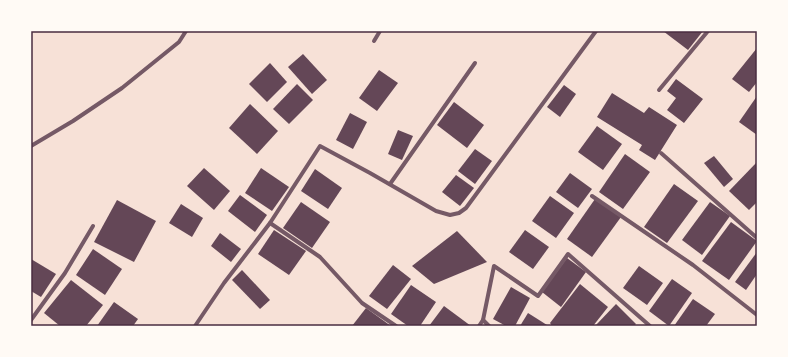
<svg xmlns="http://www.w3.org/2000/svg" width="788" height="357" font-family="Ubuntu,sans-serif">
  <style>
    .building { fill: #644757 }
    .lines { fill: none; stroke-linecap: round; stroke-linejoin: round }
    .minor { stroke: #755966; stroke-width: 4 }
    .neatline { fill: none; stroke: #4a2c40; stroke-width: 1.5 }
  </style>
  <rect width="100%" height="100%" fill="#f7e1d7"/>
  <g class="building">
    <polygon points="663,31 703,31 688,50"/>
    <polygon points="757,48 757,82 749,92 732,79"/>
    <polygon points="303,54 327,80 312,94 288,67"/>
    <polygon points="270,63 287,82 267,102 249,84"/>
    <polygon points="379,70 398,83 377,111 359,98"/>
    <polygon points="676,79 703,99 684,123 667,110 676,98 667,91"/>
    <polygon points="297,84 313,100 289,124 273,109"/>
    <polygon points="564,85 576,94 560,117 547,107"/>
    <polygon points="612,93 644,113 649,107 677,125 655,160 639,150 642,145 597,117"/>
    <polygon points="757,96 757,135 739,122"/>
    <polygon points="454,102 484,125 467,148 437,125"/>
    <polygon points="250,104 278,131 257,154 229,128"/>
    <polygon points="350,113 367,122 353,149 336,140"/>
    <polygon points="597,126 622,144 603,170 578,152"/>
    <polygon points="398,130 413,136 402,160 388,154"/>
    <polygon points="475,149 492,161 475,184 458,171"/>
    <polygon points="625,154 650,172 623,209 599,192"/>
    <polygon points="714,156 733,179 724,187 704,163"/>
    <polygon points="757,162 757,202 749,210 729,191"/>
    <polygon points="204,168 230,191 214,210 187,186"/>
    <polygon points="261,168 289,187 272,211 245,193"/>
    <polygon points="315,169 342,188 328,209 301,191"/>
    <polygon points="570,173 592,189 578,208 556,192"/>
    <polygon points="456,175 474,188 460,206 442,192"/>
    <polygon points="674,184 698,201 667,243 644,227"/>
    <polygon points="240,195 267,215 255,232 228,211"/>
    <polygon points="550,196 574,213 556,238 532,221"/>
    <polygon points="595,199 621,217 592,257 567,239"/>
    <polygon points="117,200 156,221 134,262 94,242"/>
    <polygon points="301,202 330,222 312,248 283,228"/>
    <polygon points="710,202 730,216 702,255 682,240"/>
    <polygon points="181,204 203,218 192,237 169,223"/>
    <polygon points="731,222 757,241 729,280 702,261"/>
    <polygon points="274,230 306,251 289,275 258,254"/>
    <polygon points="525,230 549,247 533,269 509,252"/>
    <polygon points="457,231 487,262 434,284 412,266"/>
    <polygon points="220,233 241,249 231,262 211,246"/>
    <polygon points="93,249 122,269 105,295 76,275"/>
    <polygon points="757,252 757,274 746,290 735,282"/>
    <polygon points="567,258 586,272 561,307 542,292"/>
    <polygon points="31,259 56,274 41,297 31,291"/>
    <polygon points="393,265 411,279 387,309 369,296"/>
    <polygon points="639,266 663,283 647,305 623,288"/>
    <polygon points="242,270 270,300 260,309 232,280"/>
    <polygon points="672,279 692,293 669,326 649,311"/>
    <polygon points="71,280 103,305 86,326 60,326 44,313"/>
    <polygon points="580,284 608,307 593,326 552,326 550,323"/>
    <polygon points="411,285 436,302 420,326 408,326 391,314"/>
    <polygon points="511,287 530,298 515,326 506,326 493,319"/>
    <polygon points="693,299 715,314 706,326 674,326"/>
    <polygon points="114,302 138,319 133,326 97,326"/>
    <polygon points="616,304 636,324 634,326 597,326 596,325"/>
    <polygon points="444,306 471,326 429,326"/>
    <polygon points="366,308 391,326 352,326"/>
    <polygon points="528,313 547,325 546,326 520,326"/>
  </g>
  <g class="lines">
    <g class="minor">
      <polyline points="374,41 380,31"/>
      <polyline points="659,90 708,31"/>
      <polyline points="31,146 73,121 122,88 179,42 186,31"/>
      <polyline points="661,153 757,238"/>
      <polyline points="390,184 475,63"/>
      <polyline points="592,196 693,265 757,315"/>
      <polyline points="270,223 320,257 362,303 396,326"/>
      <polyline points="31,320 65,273 93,226"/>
      <polyline points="483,320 489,326"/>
      <polyline points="195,326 224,283 270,223 320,146 370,173 436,211 450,215 459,213 466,208 596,31"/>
      <polyline points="479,326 483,320 494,266 538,296 568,254 650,326"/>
    </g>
  </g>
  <rect width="788" height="357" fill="none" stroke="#fffaf5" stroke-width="64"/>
  <rect x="32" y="32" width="724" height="293" class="neatline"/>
</svg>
